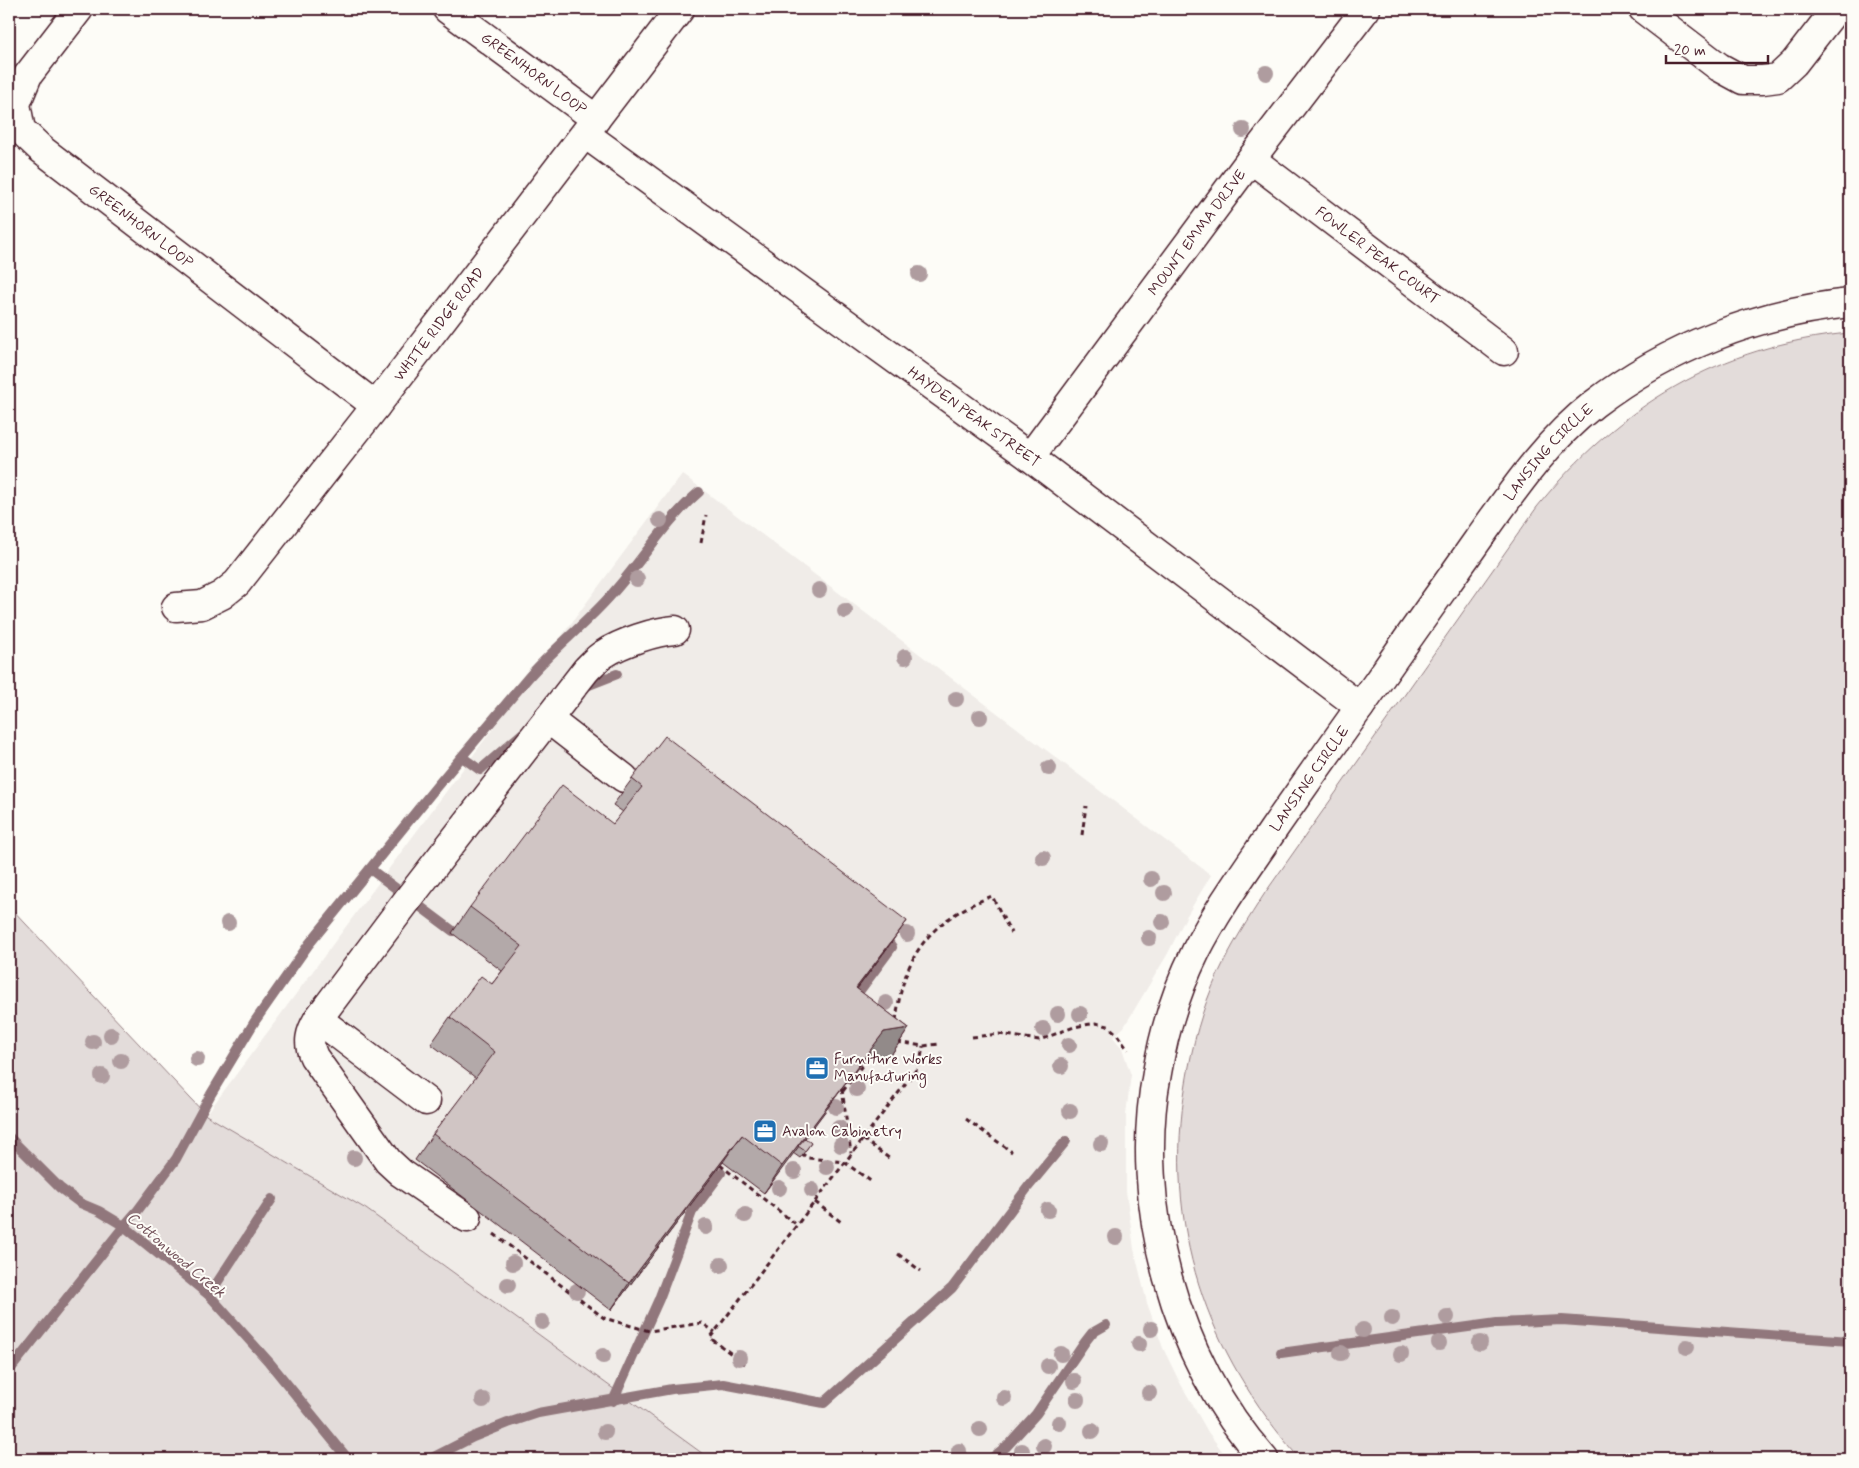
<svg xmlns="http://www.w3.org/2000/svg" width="1859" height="1468" font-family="Mynerve,sans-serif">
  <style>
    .built { fill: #f0ece8 }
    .green { fill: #e3dcda; stroke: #967e82 }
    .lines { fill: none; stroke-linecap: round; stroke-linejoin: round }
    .stream { stroke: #91777b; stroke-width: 10 }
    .minor-casing { stroke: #4a1f2b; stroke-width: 31 }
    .path { stroke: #4a1f2b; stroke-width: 3; stroke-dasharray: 5 4; stroke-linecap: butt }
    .minor { stroke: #fdfcf7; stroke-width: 28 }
    .tree { fill: #af9c9f }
    .wall { fill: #b3a9a9; stroke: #4a1f2b }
    .shaded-wall { fill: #928a89; stroke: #4a1f2b }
    .building { fill: #d0c5c4; stroke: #4a1f2b }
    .labels { text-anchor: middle; stroke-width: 4; stroke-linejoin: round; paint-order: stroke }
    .street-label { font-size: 15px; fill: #4a1f2b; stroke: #fdfcf7 }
    .poi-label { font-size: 15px; fill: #4a1f2b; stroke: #fdfcf7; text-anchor: start }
    .water-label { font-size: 16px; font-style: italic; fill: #73525a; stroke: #fdfcf7 }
  </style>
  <rect width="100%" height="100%" fill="#fdfcf7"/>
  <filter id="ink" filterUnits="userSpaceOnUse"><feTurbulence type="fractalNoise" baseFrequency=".02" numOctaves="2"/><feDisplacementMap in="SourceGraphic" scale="10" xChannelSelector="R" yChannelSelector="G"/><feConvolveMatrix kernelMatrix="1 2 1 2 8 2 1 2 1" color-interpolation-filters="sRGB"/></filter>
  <g filter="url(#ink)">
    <polygon class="built" points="682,474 1211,875 1186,917 1167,955 1124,1027 1113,1037 1122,1048 1131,1075 1126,1114 1126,1191 1134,1249 1147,1303 1163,1348 1178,1379 1208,1432 1228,1459 710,1459 366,1209 206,1115"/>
    <g class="green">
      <path d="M1850,333V1459H1300C1206,1352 1162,1225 1186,1083C1192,1046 1202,1008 1218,974C1231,946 1248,919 1265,893L1537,507C1617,407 1721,344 1850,333Z"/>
      <polygon points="9,906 206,1115 366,1209 710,1459 9,1459"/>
    </g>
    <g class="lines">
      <g class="stream">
        <polyline points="581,688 617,674"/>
        <polyline points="462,757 480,770 524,732"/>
        <polyline points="370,869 453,931"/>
        <polyline points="852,1001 892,947 883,934"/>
        <polyline points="9,1137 60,1188 80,1203 99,1211 124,1226 209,1295 269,1362 348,1459"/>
        <polyline points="209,1295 272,1199"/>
        <polyline points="1281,1353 1497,1323 1562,1320 1850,1341"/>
        <path d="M9,1371L124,1226L138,1210L176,1159L211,1094L255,1021L309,944L437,786L528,678C554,648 586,624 612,594C642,561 665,521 699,492"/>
        <polyline points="613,1401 659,1299 692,1212 721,1173"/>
        <polyline points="430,1459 473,1437 508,1423 538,1413 672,1389 723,1384 824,1403 952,1288 1028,1187 1066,1141"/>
        <polyline points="991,1459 1007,1446 1036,1414 1085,1342 1092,1333 1106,1325"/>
      </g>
      <g class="minor-casing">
        <g id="minor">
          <path id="s1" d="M79,9L28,75L16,104L21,130L41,149L376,406"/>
          <path id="s2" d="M447,9L596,119"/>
          <polyline points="1643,9 1719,67 1743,80 1763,80 1778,78 1794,63 1836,9"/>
          <path id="s3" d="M585,134L1030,457L1360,707"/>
          <path id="s4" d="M1251,159L1504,351"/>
          <path id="s5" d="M1030,457L1251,159L1366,9"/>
          <path id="s6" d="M176,607L202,605L222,595L237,583L376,406L680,9"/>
          <polyline points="548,719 624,778"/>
          <polyline points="318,1019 426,1101"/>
          <path d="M467,1218L401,1173L388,1161L314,1057C307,1043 310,1032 318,1019L409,898L586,670C592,664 597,658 604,654C620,643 656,631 675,630"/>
          <path id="s7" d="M1264,1459C1175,1360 1132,1203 1157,1073C1164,1031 1177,989 1196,951C1218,908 1246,870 1273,830C1307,781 1342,732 1377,683C1410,635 1444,588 1477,541C1512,492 1546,441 1594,404C1667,348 1759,312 1850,303"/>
        </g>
      </g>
      <g class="path">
        <polyline points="701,543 706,515"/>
        <polyline points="1082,835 1086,806"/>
        <path d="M896,1021C903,955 930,920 992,896L1011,933"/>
        <polyline points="972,1037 999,1034 1039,1040 1074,1027 1096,1023 1108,1026 1116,1033 1128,1050"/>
        <polyline points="897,1042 923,1046 939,1044"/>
        <polyline points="842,1089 851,1153"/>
        <polyline points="843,1091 870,1055"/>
        <polyline points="966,1119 1012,1152"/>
        <polyline points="863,1139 890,1159"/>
        <polyline points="801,1153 808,1158 844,1162 872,1182"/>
        <polyline points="720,1165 797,1225"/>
        <polyline points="815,1202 841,1222"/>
        <polyline points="494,1234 604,1318 649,1331 702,1323 715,1332"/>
        <polyline points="898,1254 921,1271"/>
        <polyline points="745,1364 710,1338 916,1070 921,1058 923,1046"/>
      </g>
      <use href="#minor" class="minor"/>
    </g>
    <g class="tree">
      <circle cx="1266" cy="73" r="8"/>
      <circle cx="1243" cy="130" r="8"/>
      <circle cx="919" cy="274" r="8"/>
      <circle cx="660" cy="520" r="8"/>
      <circle cx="637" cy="579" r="8"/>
      <circle cx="819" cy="590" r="8"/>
      <circle cx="845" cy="611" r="8"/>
      <circle cx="905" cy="657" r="8"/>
      <circle cx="956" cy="699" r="8"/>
      <circle cx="980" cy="717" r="8"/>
      <circle cx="1049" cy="768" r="8"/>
      <circle cx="1043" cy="858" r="8"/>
      <circle cx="1151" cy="879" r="8"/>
      <circle cx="1164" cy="893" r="8"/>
      <circle cx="1162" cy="922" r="8"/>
      <circle cx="228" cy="923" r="8"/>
      <circle cx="907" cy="934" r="8"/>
      <circle cx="1149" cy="938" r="8"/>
      <circle cx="886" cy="1003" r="8"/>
      <circle cx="1058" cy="1014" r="8"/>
      <circle cx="1080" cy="1014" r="8"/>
      <circle cx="1043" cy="1029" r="8"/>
      <circle cx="111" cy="1035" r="8"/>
      <circle cx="93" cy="1042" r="8"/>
      <circle cx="1069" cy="1045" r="8"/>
      <circle cx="197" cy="1059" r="8"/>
      <circle cx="121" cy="1061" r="8"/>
      <circle cx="1061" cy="1066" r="8"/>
      <circle cx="102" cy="1076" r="8"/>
      <circle cx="857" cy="1089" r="8"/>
      <circle cx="836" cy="1107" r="8"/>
      <circle cx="1070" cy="1111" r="8"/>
      <circle cx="839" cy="1128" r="8"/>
      <circle cx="1101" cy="1144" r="8"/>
      <circle cx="841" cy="1145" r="8"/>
      <circle cx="354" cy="1158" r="8"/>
      <circle cx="827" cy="1167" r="8"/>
      <circle cx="794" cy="1171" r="8"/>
      <circle cx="779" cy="1188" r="8"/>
      <circle cx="812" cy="1190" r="8"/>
      <circle cx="1048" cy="1210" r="8"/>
      <circle cx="745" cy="1215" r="8"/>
      <circle cx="706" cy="1227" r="8"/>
      <circle cx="1116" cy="1237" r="8"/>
      <circle cx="513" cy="1263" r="8"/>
      <circle cx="721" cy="1265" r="8"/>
      <circle cx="508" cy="1285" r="8"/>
      <circle cx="577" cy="1291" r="8"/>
      <circle cx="1447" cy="1317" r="8"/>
      <circle cx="1392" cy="1318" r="8"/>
      <circle cx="542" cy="1322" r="8"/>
      <circle cx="1151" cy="1329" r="8"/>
      <circle cx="1363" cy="1330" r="8"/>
      <circle cx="1439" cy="1343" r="8"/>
      <circle cx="1480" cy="1343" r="8"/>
      <circle cx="1139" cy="1344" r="8"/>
      <circle cx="1687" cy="1347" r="8"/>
      <circle cx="1341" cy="1353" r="8"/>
      <circle cx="1061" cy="1354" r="8"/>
      <circle cx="1401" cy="1354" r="8"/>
      <circle cx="603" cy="1356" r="8"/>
      <circle cx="739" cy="1358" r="8"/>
      <circle cx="1048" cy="1366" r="8"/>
      <circle cx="1074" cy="1381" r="8"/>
      <circle cx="1149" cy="1393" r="8"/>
      <circle cx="1004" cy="1398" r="8"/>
      <circle cx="483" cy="1400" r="8"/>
      <circle cx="1077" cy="1400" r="8"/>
      <circle cx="1059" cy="1423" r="8"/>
      <circle cx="980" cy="1429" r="8"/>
      <circle cx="1092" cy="1431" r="8"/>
      <circle cx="605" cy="1432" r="8"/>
      <circle cx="1044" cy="1446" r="8"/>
      <circle cx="959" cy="1451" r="8"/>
      <circle cx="1022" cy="1451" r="8"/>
    </g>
    <polygon class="wall" points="632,779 888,947 857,989 909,1028 891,1055 865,1058 804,1139 811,1143 800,1158 793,1153 764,1193 723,1162 611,1310 415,1160 433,1134 476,1078 431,1044 450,1017 492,984 502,971 452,933 470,907 613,824 623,812 613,805"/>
    <g class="shaded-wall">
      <polygon points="907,921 888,947 838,1014 856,988"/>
      <polygon points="909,1028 891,1055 865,1058 764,1193 782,1166 884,1032"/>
      <polygon points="742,1135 723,1162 611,1310 629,1283"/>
    </g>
    <g class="building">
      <polygon points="665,736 907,921 856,988 909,1028 884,1032 782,1166 742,1135 629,1283 433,1134 495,1052 450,1017 481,976 492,984 522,946 470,907 562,785 613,824 642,787 632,779"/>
      <polygon points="805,1138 811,1143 805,1151 798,1146"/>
    </g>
  </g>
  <defs>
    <g id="office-square" transform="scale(1.25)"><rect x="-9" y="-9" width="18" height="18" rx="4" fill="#1f6fb2" stroke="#fdfcf7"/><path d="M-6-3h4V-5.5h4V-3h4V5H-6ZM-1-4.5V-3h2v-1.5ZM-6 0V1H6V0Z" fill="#fff"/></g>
  </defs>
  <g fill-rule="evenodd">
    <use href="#office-square" x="817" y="1068"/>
    <use href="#office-square" x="765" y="1131"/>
  </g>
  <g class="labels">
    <g class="street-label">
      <text dy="5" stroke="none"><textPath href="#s2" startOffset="108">GREENHORN LOOP</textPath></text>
      <text dy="5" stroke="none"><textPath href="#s1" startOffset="295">GREENHORN LOOP</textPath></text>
      <text dy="5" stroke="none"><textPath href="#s5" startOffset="280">MOUNT EMMA DRIVE</textPath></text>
      <text dy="5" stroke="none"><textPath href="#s4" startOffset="159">FOWLER PEAK COURT</textPath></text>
      <text dy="5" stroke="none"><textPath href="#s6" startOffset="396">WHITE RIDGE ROAD</textPath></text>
      <text dy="5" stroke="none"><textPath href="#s3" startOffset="481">HAYDEN PEAK STREET</textPath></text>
      <text dy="5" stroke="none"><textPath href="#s7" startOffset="1154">LANSING CIRCLE</textPath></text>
      <text dy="5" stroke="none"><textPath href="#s7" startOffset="749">LANSING CIRCLE</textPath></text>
    </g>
    <g class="poi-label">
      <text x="834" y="1064">Furniture Works<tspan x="834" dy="17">Manufacturing</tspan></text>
      <text x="782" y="1136">Avalon Cabinetry</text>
    </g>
    <g class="water-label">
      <text transform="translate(177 1254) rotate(40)" y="6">Cottonwood Creek</text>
    </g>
  </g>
  <rect width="1859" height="1468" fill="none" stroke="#fdfcf7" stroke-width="30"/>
  <rect x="15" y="15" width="1829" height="1438" fill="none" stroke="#4a1f2b" stroke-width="2" filter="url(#ink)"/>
  <path d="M1666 55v8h102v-8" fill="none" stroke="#4a1f2b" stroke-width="2.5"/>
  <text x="1674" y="55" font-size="15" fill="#4a1f2b" stroke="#fdfcf7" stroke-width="4" paint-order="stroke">20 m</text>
</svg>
